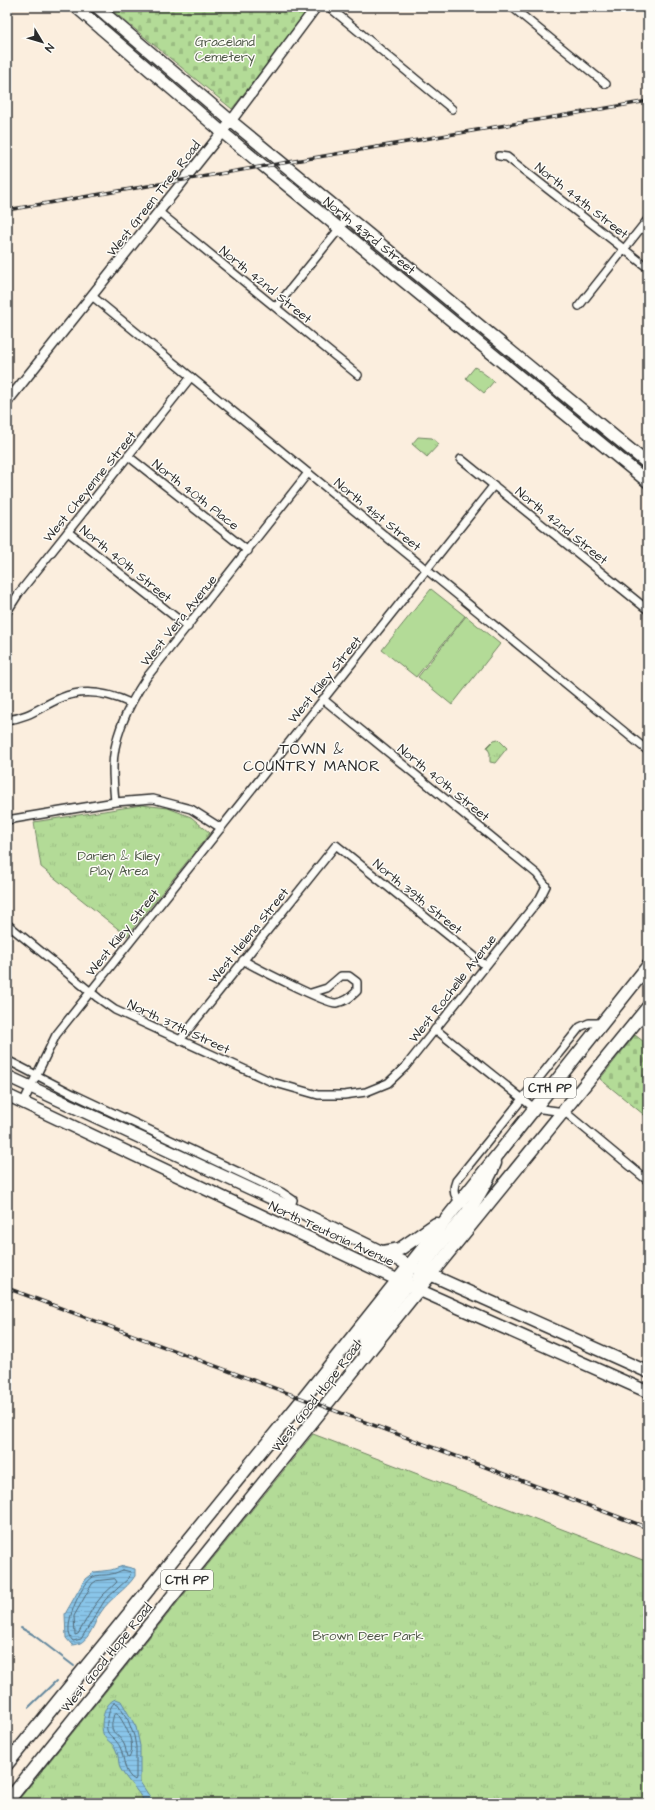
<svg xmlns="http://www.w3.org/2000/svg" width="655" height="1810" font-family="'Architects Daughter',sans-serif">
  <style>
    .cemetery { fill: url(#cemetery-stones); stroke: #6f8361 }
    .park { fill: url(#park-tufts); stroke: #6f8361 }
    .pitch { fill: #b3db97; stroke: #6f8361 }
    .water { fill: url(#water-rules); stroke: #63879d }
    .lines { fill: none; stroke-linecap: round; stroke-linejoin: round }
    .shore { stroke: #516977; stroke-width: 1 }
    .stream { stroke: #63879d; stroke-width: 2 }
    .minor-casing { stroke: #2b2b2b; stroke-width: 10 }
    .tertiary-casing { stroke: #2b2b2b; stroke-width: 12 }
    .secondary-casing { stroke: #2b2b2b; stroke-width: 14 }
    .primary-casing { stroke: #2b2b2b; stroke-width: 15 }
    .minor { stroke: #fdfcf7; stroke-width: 7 }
    .tertiary { stroke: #fdfcf7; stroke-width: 9 }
    .secondary { stroke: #fdfcf7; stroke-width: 11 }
    .primary { stroke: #fdfcf7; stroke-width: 12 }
    .rail-casing { stroke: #2b2b2b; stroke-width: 3.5 }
    .rail { stroke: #fdfcf7; stroke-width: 2; stroke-dasharray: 6; stroke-linecap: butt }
    .labels { text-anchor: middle; stroke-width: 3; stroke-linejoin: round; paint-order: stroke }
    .shield { fill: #fdfcf7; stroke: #6a6a68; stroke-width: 1 }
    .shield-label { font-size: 12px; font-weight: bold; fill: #2b2b2b }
    .park-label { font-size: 13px; fill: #4d5746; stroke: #fdfcf7 }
    .street-label { font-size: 13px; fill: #2b2b2b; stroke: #fdfcf7 }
    .quarter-label { font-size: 15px; letter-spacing: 1px; fill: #2b2b2b; stroke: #fdfcf7 }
  </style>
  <defs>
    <pattern id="cemetery-stones" width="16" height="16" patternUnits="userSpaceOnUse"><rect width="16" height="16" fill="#b3db97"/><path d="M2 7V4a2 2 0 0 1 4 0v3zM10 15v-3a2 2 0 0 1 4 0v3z" fill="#9abc82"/></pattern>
    <pattern id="park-tufts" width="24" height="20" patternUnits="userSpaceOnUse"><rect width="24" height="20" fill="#b3db97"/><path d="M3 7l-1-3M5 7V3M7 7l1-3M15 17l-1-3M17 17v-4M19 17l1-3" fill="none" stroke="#9abc82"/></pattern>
    <pattern id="water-rules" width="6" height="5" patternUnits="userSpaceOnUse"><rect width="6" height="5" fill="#89c5e9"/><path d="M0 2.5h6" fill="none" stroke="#76a9c8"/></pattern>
  </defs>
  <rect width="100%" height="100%" fill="#fbeede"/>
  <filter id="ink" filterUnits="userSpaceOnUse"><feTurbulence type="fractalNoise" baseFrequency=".025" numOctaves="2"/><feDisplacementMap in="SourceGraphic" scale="8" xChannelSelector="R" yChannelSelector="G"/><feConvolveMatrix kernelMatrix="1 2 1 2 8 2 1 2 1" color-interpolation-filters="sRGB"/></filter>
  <g filter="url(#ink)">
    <g class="cemetery">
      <polygon points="108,7 311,7 232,109"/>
      <polygon points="635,1035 648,1045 648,1118 600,1079"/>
    </g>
    <g class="park">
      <polygon points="418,437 432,438 439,444 427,457 412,444"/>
      <polygon points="498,739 507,748 495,763 490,762 490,753 487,747 494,740"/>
      <polygon points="142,805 168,808 191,817 210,833 127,936 41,867 34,822"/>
      <polygon points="313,1434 648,1562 648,1803 16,1803"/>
    </g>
    <g class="pitch">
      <polygon points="475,367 494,381 484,393 466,378"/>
      <polygon points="431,589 465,616 416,677 382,650"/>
      <polygon points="466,616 500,644 452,705 418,677"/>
    </g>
    <g class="water">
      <path d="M123,1566L135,1569V1576C126,1590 110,1598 101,1612C93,1624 89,1645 72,1645L66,1638L65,1614L85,1579L94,1572L111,1570Z"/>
      <path d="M116,1699L121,1701L136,1727L140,1746V1782L154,1803H145C143,1800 142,1797 140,1795C134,1786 125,1778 120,1768C118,1762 119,1755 116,1750C114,1744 107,1741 104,1736C99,1725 104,1702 116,1699Z"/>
    </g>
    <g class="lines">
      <g class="shore">
        <path d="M123,1570L131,1572L129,1578L105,1600L81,1639L73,1641C60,1629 81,1584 93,1577C98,1574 105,1576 111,1574C115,1574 119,1571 123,1570Z"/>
        <polygon points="115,1579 117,1582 102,1596 94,1606 78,1634 75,1635 74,1616 92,1584 96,1581"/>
        <path d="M114,1703L118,1704L128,1720L134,1736L136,1747V1778L135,1780C123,1774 125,1758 120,1747C113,1733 103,1738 108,1717C109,1712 110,1707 114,1703Z"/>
        <path d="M117,1713C125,1724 137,1745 129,1758L127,1757C126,1753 126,1748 124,1744C115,1729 108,1736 114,1714Z"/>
      </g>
      <g class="stream">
        <polyline points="21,1628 32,1634 74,1666"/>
        <polyline points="29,1707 56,1681"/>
        <polyline points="7,1715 12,1721 7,1727"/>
      </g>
      <g class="minor-casing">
        <g id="minor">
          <polyline points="329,7 452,109"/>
          <polyline points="512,7 606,84"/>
          <polyline points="499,156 507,157 648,268"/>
          <polyline points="159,212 358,375"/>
          <polyline points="92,296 648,751"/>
          <polyline points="579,306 648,219"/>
          <polyline points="276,307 348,218"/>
          <polyline points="128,456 248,551"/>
          <polyline points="461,459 648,610"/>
          <polyline points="68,532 188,627"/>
          <polyline points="7,612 19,593 191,377"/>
          <path d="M7,720C31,717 41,706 61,698C84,688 108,693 130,703"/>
          <path d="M115,802C114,791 113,780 113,768C113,735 129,704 147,677L308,473"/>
          <polyline points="7,820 115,802 153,799 191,809 221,828"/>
          <polyline points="7,924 98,998 115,1010 272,1082 318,1095 344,1095 366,1092 388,1083 406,1066 540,898 546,886 537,874 323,699"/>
          <path d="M243,960C254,967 327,1004 336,1003C345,1002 350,998 357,991V982L349,976H341L327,988L311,993"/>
          <polyline points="435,1029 534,1108 565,1112 648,1181"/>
          <polyline points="180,1040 336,845 485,965"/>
          <polyline points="7,1060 73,1094 281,1192 293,1200 290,1207"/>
          <polyline points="23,1103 56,1035 494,485"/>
          <path d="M463,1204C454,1198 452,1191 456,1181L580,1027L589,1023H602"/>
        </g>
      </g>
      <g class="tertiary-casing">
        <polyline id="tertiary" points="7,402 231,121 316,7"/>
      </g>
      <g class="secondary-casing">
        <g id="secondary">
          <polyline points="76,7 222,132 648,482"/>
          <polyline points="97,7 231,121 648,464"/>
          <polyline points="7,1076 290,1207 409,1265 648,1372"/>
          <polyline points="7,1095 419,1290 648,1392"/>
        </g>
      </g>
      <g class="primary-casing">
        <g id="primary">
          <polyline points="383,1252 400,1249 436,1224"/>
          <path d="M419,1288C418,1286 418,1282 418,1279C423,1258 457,1228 470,1209C480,1194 489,1179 495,1163"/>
          <polyline points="365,1356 364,1340 404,1289 409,1266"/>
          <polyline points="7,1764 303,1399 648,966"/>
          <polyline points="7,1802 431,1274 648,1007"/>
        </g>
      </g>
      <use href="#minor" class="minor"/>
      <use href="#tertiary" class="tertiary"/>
      <use href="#secondary" class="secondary"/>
      <use href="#primary" class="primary"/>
      <g class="rail-casing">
        <g id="rail">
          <polyline points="7,210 648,101"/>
          <polyline points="7,1288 648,1528"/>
        </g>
      </g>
      <use href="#rail" class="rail"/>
    </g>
  </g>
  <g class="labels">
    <g class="shield">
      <rect x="524" y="1078" width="52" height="20" rx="3"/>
      <rect x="161" y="1570" width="52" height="20" rx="3"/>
    </g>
    <g class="shield-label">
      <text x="550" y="1092">CTH PP</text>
      <text x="187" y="1584">CTH PP</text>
    </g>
    <g class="park-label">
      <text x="225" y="46">Graceland<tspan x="225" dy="15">Cemetery</tspan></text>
      <text x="119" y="860">Darien &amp; Kiley<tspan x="119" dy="15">Play Area</tspan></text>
      <text x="368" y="1640">Brown Deer Park</text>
    </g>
    <g class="street-label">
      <text transform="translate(153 198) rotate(-52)" y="5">West Green Tree Road</text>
      <text transform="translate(582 200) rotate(38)" y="5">North 44th Street</text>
      <text transform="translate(370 235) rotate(39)" y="5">North 43rd Street</text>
      <text transform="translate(266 284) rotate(39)" y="5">North 42nd Street</text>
      <text transform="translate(89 486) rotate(-51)" y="5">West Cheyenne Street</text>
      <text transform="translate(196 494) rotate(38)" y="5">North 40th Place</text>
      <text transform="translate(378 514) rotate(39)" y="5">North 41st Street</text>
      <text transform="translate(562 525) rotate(39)" y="5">North 42nd Street</text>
      <text transform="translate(126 563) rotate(39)" y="5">North 40th Street</text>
      <text transform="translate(178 620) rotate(-51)" y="5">West Vera Avenue</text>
      <text transform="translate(324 679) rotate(-51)" y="5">West Kiley Street</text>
      <text transform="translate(444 782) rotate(39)" y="5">North 40th Street</text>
      <text transform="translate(418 896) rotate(39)" y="5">North 39th Street</text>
      <text transform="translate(122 932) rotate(-51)" y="5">West Kiley Street</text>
      <text transform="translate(248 935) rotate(-51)" y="5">West Helena Street</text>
      <text transform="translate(452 988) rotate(-52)" y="5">West Rochelle Avenue</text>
      <text transform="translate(179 1026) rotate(25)" y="5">North 37th Street</text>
      <text transform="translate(332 1233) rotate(25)" y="5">North Teutonia Avenue</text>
      <text transform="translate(316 1396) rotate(-52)" y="5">West Good Hope Road</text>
      <text transform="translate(106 1657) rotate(-51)" y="5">West Good Hope Road</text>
    </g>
    <g class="quarter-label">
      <text x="312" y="754">TOWN &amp;<tspan x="312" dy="17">COUNTRY MANOR</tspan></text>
    </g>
  </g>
  <rect width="655" height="1810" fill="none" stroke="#fdfcf7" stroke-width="24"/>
  <rect x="12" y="12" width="631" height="1786" fill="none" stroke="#2b2b2b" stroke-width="1.5" filter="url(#ink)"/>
  <g transform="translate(42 42) rotate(128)" stroke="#fdfcf7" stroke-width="3" paint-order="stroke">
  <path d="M0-3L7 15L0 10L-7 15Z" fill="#2b2b2b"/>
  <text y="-6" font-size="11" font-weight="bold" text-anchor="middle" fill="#2b2b2b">N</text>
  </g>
</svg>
